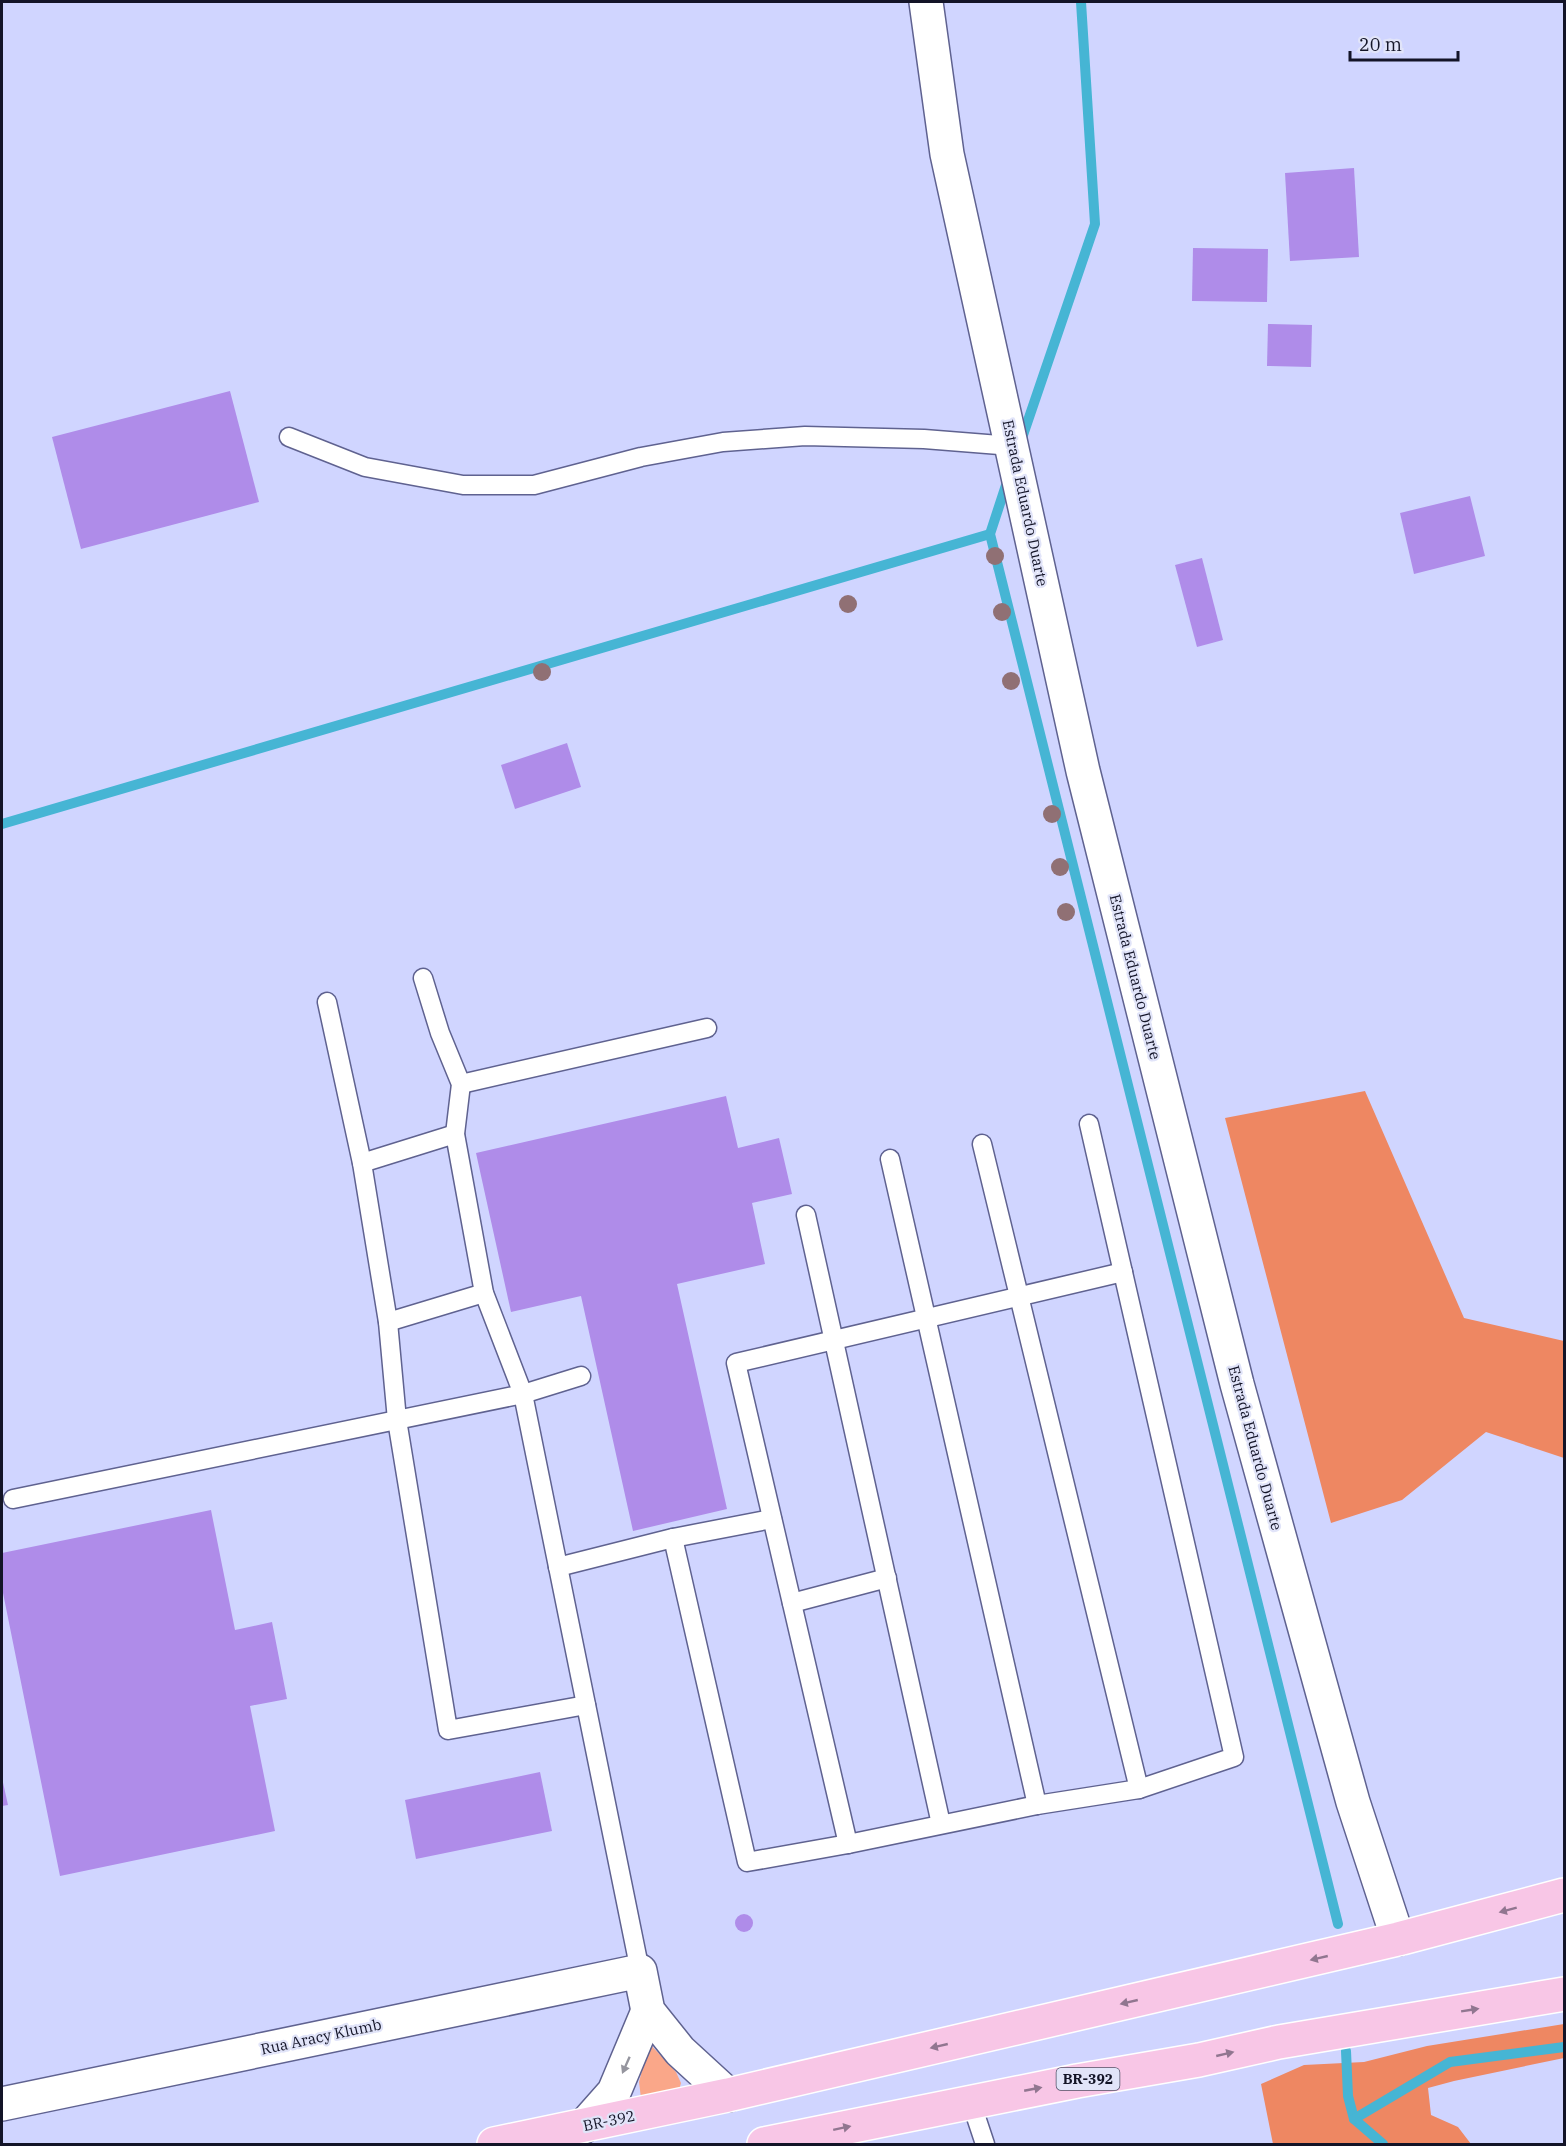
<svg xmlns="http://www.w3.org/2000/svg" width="1566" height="2146" font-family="'IBM Plex Serif',serif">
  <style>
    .green { fill: #faa789 }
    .forest { fill: #ee8762 }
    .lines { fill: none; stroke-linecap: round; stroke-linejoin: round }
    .stream { stroke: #46b5d4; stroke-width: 10 }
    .building { fill: #af8ce9 }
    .service-casing { stroke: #5f6290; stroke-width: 21 }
    .minor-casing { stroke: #5f6290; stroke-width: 36 }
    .tertiary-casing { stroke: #5f6290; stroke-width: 36 }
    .trunk-casing { stroke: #fff; stroke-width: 36 }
    .service { stroke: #fff; stroke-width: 18 }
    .minor { stroke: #fff; stroke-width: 33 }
    .tertiary { stroke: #fff; stroke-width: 33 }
    .trunk { stroke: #f8c6e6; stroke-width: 33 }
    .tree { fill: #907074 }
    .oneway { fill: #917690 }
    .oneway2 { fill: #95959e }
    .labels { text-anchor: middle; stroke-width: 4.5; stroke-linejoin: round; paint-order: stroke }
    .shield { fill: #e1e4f9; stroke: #515266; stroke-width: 1.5 }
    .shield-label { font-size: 14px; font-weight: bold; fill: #131427 }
    .street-label { font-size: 15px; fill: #131427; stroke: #e1e4f9 }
  </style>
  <rect width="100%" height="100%" fill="#d0d5ff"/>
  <polygon class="green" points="649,2043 676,2072 681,2083 677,2098 641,2098 639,2082"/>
  <g class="forest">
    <polygon points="1365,1091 1464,1318 1564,1341 1564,1458 1486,1432 1402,1500 1331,1523 1225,1118"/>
    <polygon points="1564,2024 1564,2058 1454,2081 1428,2088 1431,2115 1458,2127 1471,2144 1273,2144 1261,2084 1304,2065 1364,2062 1427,2046"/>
  </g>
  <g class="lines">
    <g class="stream">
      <polyline points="1020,444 1095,224 1081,2"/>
      <polyline points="1008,479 990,534 1338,1924"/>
      <polyline points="2,824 990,534"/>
      <polyline points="1346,2051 1348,2096 1354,2119 1383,2144"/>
      <polyline points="1354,2119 1450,2062 1564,2047"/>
    </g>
  </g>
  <g class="building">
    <polygon points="1354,168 1359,257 1290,261 1285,173"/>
    <polygon points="1193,248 1268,249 1267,302 1192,301"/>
    <polygon points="1268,324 1312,325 1311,367 1267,366"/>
    <polygon points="230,391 259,502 81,549 52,437"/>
    <polygon points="1470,496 1485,556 1414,574 1400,513"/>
    <polygon points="1202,558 1223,640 1197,647 1175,565"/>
    <polygon points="567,743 581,787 515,809 501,765"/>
    <polygon points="726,1096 738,1148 779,1138 792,1194 752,1203 765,1264 677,1284 727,1509 633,1531 581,1296 511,1312 476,1153"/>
    <polygon points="211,1510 235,1630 272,1622 287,1699 250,1706 275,1831 60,1876 2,1588 2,1553"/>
    <polygon points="540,1772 552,1831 416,1859 405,1800"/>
    <polygon points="2,1778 8,1805 2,1806"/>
    <circle cx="744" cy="1923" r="9"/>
  </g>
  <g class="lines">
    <g class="service-casing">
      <g id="service">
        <polyline points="289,437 365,467 463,485 534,485 641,457 723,442 805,436 924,439 1012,446"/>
        <polyline points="423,978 440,1033 461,1084 455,1134 484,1293 523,1394 640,1971"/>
        <polyline points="327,1002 362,1163 388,1322 397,1420 448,1730 586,1705"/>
        <polyline points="461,1084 707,1028"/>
        <polyline points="982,1144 1139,1789"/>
        <polyline points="890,1159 1037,1805"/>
        <polyline points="362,1163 455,1134"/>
        <polyline points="806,1215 941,1824"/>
        <polyline points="388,1322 484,1293"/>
        <polyline points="13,1499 523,1394 581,1376"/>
        <polyline points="673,1538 747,1862 848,1844 1037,1805 1139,1789 1234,1757 1089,1124"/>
        <polyline points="558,1567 673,1538 772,1519"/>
        <polyline points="792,1603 887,1578"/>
        <polyline points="848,1844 736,1363 1123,1272"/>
        <polyline points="971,2102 985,2144"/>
      </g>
    </g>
    <g class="minor-casing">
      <g id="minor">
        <polyline points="2,2104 640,1971 648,2011 680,2051 728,2095"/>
        <polyline points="583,2127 614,2092 648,2011"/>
      </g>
    </g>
    <g class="tertiary-casing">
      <polyline id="tertiary" points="926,2 947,154 1083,771 1237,1384 1353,1802 1398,1939"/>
    </g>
    <g class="trunk-casing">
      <g id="trunk">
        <polyline points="494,2144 728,2095 1398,1939 1564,1895"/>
        <polyline points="764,2144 1077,2081 1199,2060 1279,2042 1564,1994"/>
      </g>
    </g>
    <use href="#service" class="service"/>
    <use href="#minor" class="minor"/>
    <use href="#tertiary" class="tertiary"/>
    <use href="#trunk" class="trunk"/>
  </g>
  <g class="tree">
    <circle cx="995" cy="556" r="9"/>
    <circle cx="848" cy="604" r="9"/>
    <circle cx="1002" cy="612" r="9"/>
    <circle cx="542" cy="672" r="9"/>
    <circle cx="1011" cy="681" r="9"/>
    <circle cx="1052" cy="814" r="9"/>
    <circle cx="1060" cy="867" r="9"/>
    <circle cx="1066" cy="912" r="9"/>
  </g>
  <defs><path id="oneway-solid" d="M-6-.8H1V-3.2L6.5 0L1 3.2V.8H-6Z" transform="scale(1.5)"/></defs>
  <g class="oneway">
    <use href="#oneway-solid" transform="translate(1508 1910) rotate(165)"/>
    <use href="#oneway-solid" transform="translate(1319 1958) rotate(167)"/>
    <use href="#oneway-solid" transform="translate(1129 2002) rotate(167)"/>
    <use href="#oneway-solid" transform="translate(1470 2010) rotate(-9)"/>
    <use href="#oneway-solid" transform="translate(939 2046) rotate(167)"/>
    <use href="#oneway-solid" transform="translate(1225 2054) rotate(-13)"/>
    <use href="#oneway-solid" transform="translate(1033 2089) rotate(-11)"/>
    <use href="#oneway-solid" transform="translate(842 2128) rotate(-12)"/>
  </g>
  <use class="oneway2" href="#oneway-solid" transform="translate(626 2065) rotate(114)"/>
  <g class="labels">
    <rect class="shield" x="1056.5" y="2068" width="63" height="22" rx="4.5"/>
    <g class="shield-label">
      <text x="1088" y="2084">BR-392</text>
    </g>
    <g class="street-label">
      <text transform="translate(1025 503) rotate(78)" y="5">Estrada Eduardo Duarte</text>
      <text transform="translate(1135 977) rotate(76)" y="5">Estrada Eduardo Duarte</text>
      <text transform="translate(1255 1448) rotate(75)" y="5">Estrada Eduardo Duarte</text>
      <text transform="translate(321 2037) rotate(-12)" y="5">Rua Aracy Klumb</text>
      <text transform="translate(609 2121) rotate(-12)" y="5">BR-392</text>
    </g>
  </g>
  <rect width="1566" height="2146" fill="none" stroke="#131427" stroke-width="6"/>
  <path d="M1350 51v9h108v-9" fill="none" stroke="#131427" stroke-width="3"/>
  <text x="1359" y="51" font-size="18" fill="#131427" stroke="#e1e4f9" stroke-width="4.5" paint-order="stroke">20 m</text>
</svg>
